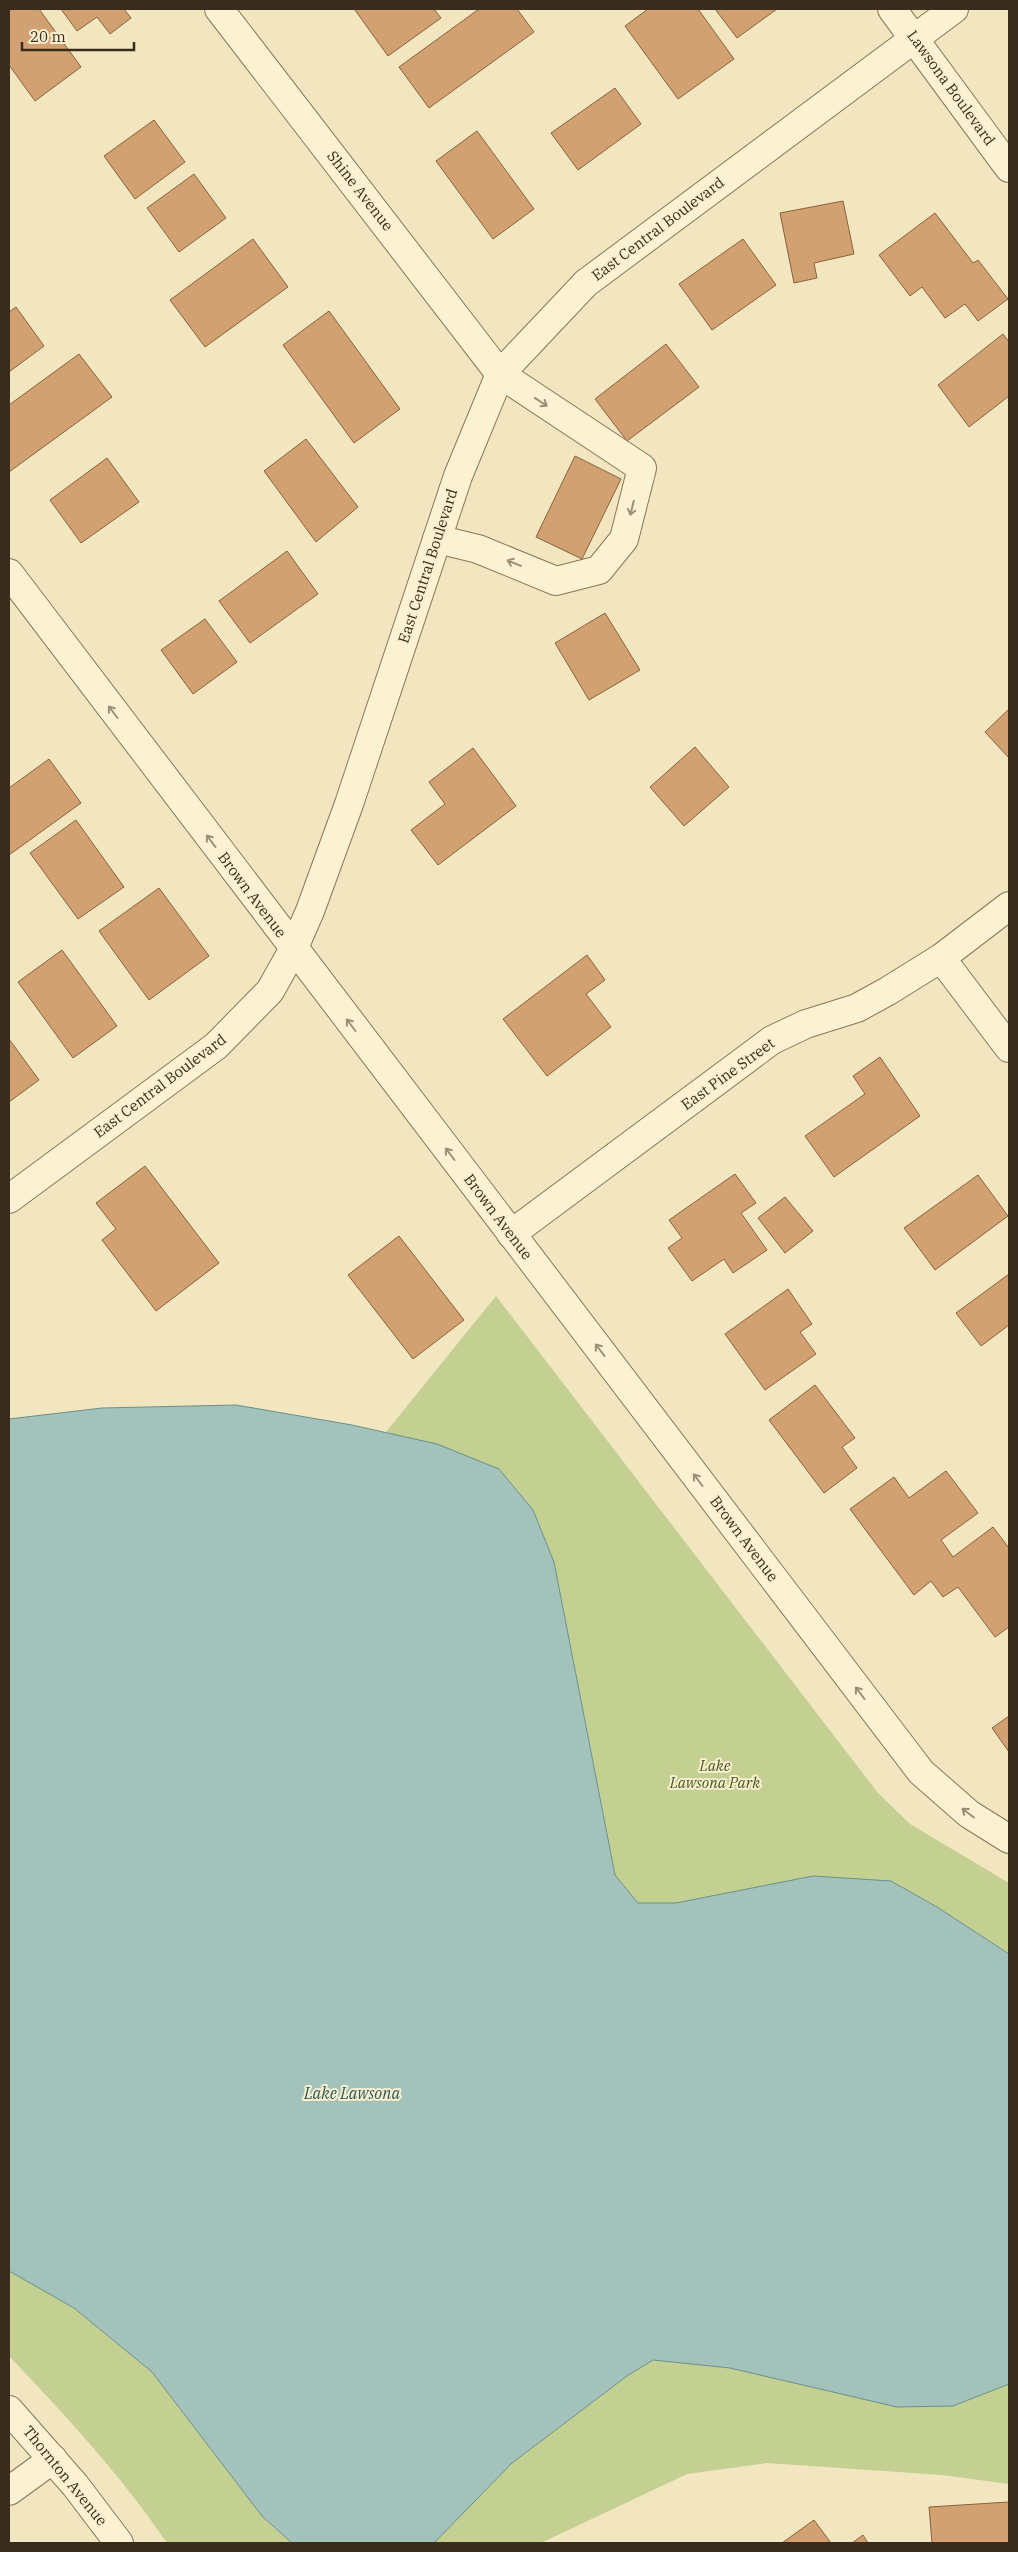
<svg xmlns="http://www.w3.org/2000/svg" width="1018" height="2552" font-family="'IBM Plex Serif',serif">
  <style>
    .green { fill: #c4cf92 }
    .water { fill: #a2c2bb; stroke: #69918a }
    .building { fill: #d2a172; stroke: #8b613a }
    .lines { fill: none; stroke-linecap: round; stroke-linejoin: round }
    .minor-casing { stroke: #8b7656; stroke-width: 30 }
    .minor { stroke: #fbf2d3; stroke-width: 28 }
    .oneway { stroke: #9a8f78 }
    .labels { text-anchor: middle; stroke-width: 4; stroke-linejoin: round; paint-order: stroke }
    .street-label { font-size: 15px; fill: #392c1c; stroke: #f8efcf }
    .park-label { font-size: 15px; font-style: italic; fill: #455721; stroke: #f8efcf }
    .water-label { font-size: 16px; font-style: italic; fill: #2a595a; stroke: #f8efcf }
  </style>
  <rect width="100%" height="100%" fill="#f1e6bf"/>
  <g class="green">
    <polygon points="496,1296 878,1793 910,1824 1009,1883 1009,1954 937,1907 891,1881 676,1903 638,1903 615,1875 554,1562 386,1432"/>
    <path d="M9,2271L74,2308L152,2372L262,2516L292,2543H167C121,2475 65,2415 9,2356Z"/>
    <polygon points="653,2360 730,2368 953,2406 1009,2384 1009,2484 942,2475 767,2463 687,2474 541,2543 434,2543 512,2463 627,2376"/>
  </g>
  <polygon class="water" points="236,1405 352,1425 437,1444 499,1469 533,1510 554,1562 615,1875 638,1903 676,1903 813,1876 891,1881 937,1907 1009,1954 1009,2384 953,2406 897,2407 730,2368 653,2360 627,2376 512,2463 434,2543 292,2543 262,2516 152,2372 74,2308 9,2271 9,1419 102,1408"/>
  <g class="building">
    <polygon points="9,9 39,9 81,67 35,101 9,65"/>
    <polygon points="61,9 124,9 131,18 110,34 97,17 77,31"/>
    <polygon points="356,9 434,9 441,18 388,56 355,10"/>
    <polygon points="479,9 517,9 534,32 429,108 399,67"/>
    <polygon points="648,9 698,9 734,59 678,99 625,26"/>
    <polygon points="715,9 777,9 737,38"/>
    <polygon points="615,88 641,124 578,170 551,133"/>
    <polygon points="154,120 185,162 135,199 104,156"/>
    <polygon points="477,131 534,209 493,239 436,161"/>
    <polygon points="194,174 226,218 179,252 147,208"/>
    <polygon points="843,201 854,254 814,263 817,278 794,283 780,213"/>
    <polygon points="935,213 973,263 978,260 1008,299 978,321 965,304 945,318 922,287 910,296 879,255"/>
    <polygon points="253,239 288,287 205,347 170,300"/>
    <polygon points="743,239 776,285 712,330 679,284"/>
    <polygon points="16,307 44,346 9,372 9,312"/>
    <polygon points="329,311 400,409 354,443 283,345"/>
    <polygon points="1003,334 1009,342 1009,396 969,427 938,385"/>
    <polygon points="666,344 699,387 627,441 595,399"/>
    <polygon points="79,354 112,397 9,472 9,405"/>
    <polygon points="306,439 358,507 316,542 264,471"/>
    <polygon points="575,456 621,479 582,559 536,537"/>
    <polygon points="107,458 139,502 81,543 50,500"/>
    <polygon points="287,551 318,594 250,643 219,601"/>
    <polygon points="605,613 640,670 589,700 555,643"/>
    <polygon points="205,619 237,662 193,694 161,650"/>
    <polygon points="1009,709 1009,758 985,732"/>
    <polygon points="695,747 729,787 684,826 650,787"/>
    <polygon points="473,748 516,806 438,865 411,830 445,804 429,782"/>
    <polygon points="49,759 81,803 9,855 9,788"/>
    <polygon points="76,820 124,887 78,919 30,853"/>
    <polygon points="159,888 209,956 149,1000 99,931"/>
    <polygon points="62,950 117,1026 73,1058 18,982"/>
    <polygon points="587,955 605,980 586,994 611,1027 547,1076 503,1019"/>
    <polygon points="9,1039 39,1080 9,1102"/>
    <polygon points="880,1057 920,1116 834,1177 805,1136 865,1094 853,1076"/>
    <polygon points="145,1166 219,1263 156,1311 102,1240 116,1229 96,1203"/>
    <polygon points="735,1174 756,1203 741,1213 767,1250 733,1273 724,1259 692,1281 668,1248 682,1238 669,1220"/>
    <polygon points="978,1175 1008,1216 935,1270 904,1228"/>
    <polygon points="785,1197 813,1231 785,1253 758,1218"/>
    <polygon points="399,1236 464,1320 413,1359 348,1275"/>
    <polygon points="1009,1274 1009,1325 981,1346 956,1313"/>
    <polygon points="788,1289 812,1324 800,1332 816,1354 765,1390 725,1334"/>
    <polygon points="815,1385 855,1438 842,1447 857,1468 824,1493 769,1420"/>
    <polygon points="946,1471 978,1513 941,1540 953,1557 993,1527 1009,1548 1009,1627 995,1637 958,1587 943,1597 931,1581 914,1595 850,1509 894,1477 909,1498"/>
    <polygon points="1009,1716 1009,1752 992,1728"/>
    <polygon points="1009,2502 1009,2543 932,2543 929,2507"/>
    <polygon points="814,2520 831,2543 782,2543"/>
    <polygon points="863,2535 868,2543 852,2543"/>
  </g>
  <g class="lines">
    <g class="minor-casing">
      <g id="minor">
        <polyline points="219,9 500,374 642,468 624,539 599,570 556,581 478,549 437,539"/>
        <polyline points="892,9 1009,168"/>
        <polyline points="9,573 921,1772 969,1814 1009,1839"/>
        <polyline points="941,958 1009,1048"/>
        <polyline points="9,1199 216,1046 270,991 293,950 310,911 349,804 458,476 500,374 586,283 954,9"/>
        <polyline points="511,1234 772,1040 806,1024 857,1008 888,991 941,958 1009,906"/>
        <polyline points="9,2410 75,2485 119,2543"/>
        <polyline points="9,2491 53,2459"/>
      </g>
    </g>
    <use href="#minor" class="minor"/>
  </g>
  <defs><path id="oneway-shaft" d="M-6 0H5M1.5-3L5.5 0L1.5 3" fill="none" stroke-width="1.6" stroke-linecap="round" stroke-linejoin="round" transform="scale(1.25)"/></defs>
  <g class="oneway">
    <use href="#oneway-shaft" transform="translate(541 402) rotate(34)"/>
    <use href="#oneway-shaft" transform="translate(632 508) rotate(104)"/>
    <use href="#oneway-shaft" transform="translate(514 563) rotate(-158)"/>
    <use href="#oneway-shaft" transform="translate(113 712) rotate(-127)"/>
    <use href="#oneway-shaft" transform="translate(211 841) rotate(-127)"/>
    <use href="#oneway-shaft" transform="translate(351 1025) rotate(-127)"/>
    <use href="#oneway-shaft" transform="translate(450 1154) rotate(-127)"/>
    <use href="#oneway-shaft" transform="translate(600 1350) rotate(-127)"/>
    <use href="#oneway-shaft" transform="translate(698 1480) rotate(-127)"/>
    <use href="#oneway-shaft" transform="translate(860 1693) rotate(-127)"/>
    <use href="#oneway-shaft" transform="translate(968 1813) rotate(-143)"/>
  </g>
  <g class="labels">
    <g class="street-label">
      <text transform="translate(951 88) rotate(54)" y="5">Lawsona Boulevard</text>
      <text transform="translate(360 191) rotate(52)" y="5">Shine Avenue</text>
      <text transform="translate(658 229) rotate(-37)" y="5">East Central Boulevard</text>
      <text transform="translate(428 566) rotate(-72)" y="5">East Central Boulevard</text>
      <text transform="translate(252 895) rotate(53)" y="5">Brown Avenue</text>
      <text transform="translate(728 1074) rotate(-36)" y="5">East Pine Street</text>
      <text transform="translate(160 1086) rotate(-37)" y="5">East Central Boulevard</text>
      <text transform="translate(498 1217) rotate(53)" y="5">Brown Avenue</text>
      <text transform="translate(744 1539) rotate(53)" y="5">Brown Avenue</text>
      <text transform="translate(65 2476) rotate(51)" y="5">Thornton Avenue</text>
    </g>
    <g class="park-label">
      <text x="715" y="1771">Lake<tspan x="715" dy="17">Lawsona Park</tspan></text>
    </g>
    <g class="water-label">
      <text x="352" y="2099">Lake Lawsona</text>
    </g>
  </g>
  <rect width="1018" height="2552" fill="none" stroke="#392c1c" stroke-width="20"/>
  <path d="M22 42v8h112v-8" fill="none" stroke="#392c1c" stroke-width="2.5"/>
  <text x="30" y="42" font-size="15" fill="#392c1c" stroke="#f8efcf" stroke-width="4" paint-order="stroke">20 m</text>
</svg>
